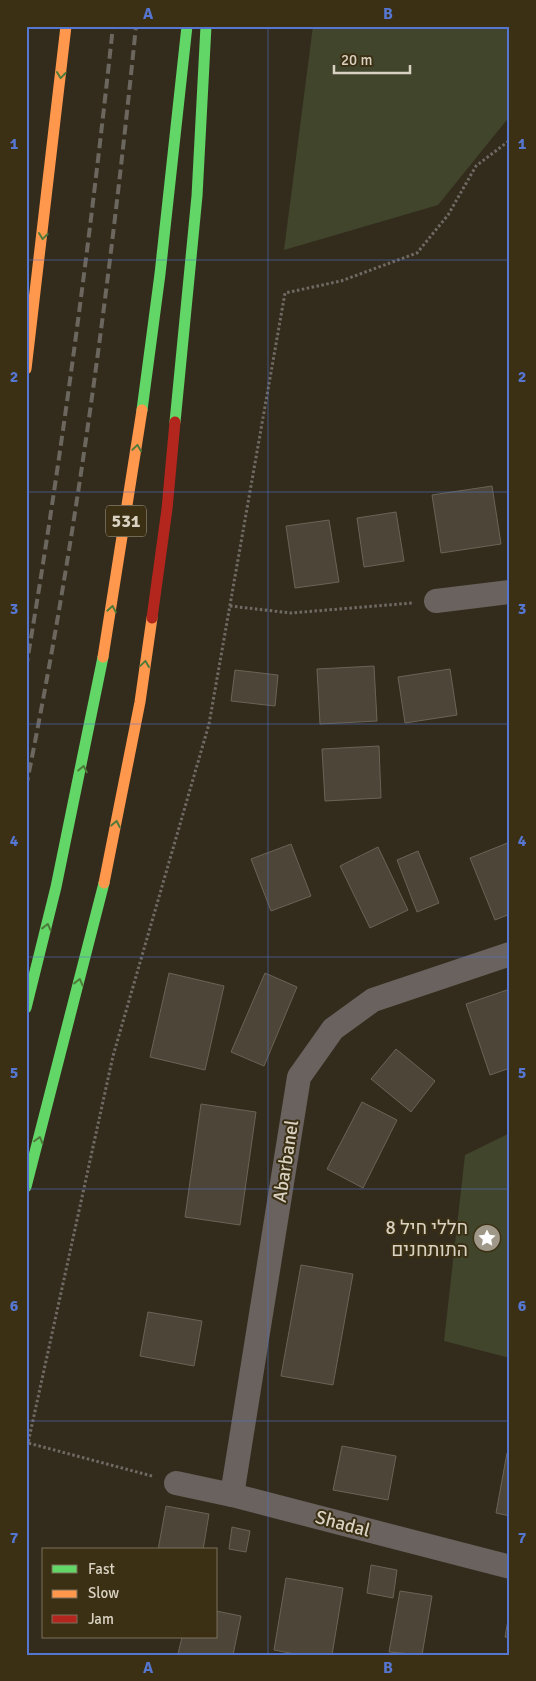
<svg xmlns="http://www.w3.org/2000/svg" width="536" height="1681" font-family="Signika,Heebo,sans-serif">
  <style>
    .green { fill: #41452b }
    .building { fill: #4d4638; stroke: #696457 }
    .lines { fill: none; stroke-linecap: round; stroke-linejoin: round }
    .path { stroke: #706a65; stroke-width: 3; stroke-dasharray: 2.5 2.5; stroke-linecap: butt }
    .street { stroke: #69625e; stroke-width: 24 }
    .fast { stroke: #63d668; stroke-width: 11 }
    .slow { stroke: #ff974d; stroke-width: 11 }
    .jam { stroke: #b3261e; stroke-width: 11 }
    .rail { stroke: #6b665e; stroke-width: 4; stroke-dasharray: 10 5; stroke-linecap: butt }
    .oneway { stroke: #4e7b3a }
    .grid { fill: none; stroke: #5576d1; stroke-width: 1; stroke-opacity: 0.55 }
    .labels { text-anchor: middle; stroke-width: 4; stroke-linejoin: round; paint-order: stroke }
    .shield { fill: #3c3014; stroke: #aaa18e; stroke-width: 1 }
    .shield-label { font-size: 18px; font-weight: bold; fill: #d9d2c2 }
    .street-label { font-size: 19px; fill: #d9d2c2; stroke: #3c3014 }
    .poi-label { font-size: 19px; fill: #d9d2c2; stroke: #3c3014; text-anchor: end }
    .neatline { fill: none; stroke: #5576d1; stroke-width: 2 }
    .grid-label { font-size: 16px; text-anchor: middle; font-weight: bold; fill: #5576d1 }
  </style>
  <rect width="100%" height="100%" fill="#332c1d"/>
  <g class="green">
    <polygon points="313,26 510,26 510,116 438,205 284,250"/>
    <polygon points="510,1133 510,1358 444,1341 465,1155"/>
  </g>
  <g class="building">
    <polygon points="492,486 501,544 441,553 432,495"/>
    <polygon points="396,512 404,561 364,567 357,518"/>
    <polygon points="329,520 339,582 295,588 286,526"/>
    <polygon points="374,666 377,721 320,724 317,669"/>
    <polygon points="450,669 457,715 405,723 398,677"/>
    <polygon points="235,670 278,675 275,706 231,701"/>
    <polygon points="379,746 381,798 325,801 322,749"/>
    <polygon points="510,842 510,914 495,920 470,858"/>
    <polygon points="291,844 311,896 271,911 251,859"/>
    <polygon points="378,847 408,910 370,928 340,866"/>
    <polygon points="418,851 439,903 417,912 397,860"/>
    <polygon points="169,973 224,986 205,1070 150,1057"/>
    <polygon points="265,973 297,987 264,1066 231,1052"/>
    <polygon points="510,989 510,1068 490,1075 466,1004"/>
    <polygon points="396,1049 435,1081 411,1112 371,1079"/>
    <polygon points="362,1102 397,1120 363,1188 327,1169"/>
    <polygon points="201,1104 256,1112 240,1225 185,1217"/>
    <polygon points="301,1265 353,1274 333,1385 281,1376"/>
    <polygon points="148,1312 202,1321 194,1366 140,1356"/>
    <polygon points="342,1446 396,1456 388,1500 333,1490"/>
    <polygon points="507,1453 510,1453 510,1516 496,1513"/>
    <polygon points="166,1506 209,1514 203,1550 158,1550"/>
    <polygon points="232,1527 250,1531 246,1552 229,1549"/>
    <polygon points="371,1565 397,1570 393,1598 367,1593"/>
    <polygon points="286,1578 343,1588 332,1655 300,1655 274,1650"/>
    <polygon points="400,1591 432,1596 422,1655 389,1652"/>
    <polygon points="510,1609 510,1638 505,1637"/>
    <polygon points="216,1611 241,1616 233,1655 178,1654 182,1637 216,1637"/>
  </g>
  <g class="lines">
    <g class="path">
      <polyline points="230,606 291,613 412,603"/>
      <polyline points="152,1476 28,1443 113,1056 209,724 285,293 341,281 417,253 448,215 476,166 510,140"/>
    </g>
    <g class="street">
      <polyline points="436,601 510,592"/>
      <polyline points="176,1483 232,1495 510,1567"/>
      <polyline points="232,1495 299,1077 333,1029 373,1000 510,954"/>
    </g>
    <g class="fast">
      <polyline points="142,410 160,274 187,26"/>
      <polyline points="175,422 197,196 206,26"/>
      <polyline points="26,1008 56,887 103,657"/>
      <polyline points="26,1187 104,883"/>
    </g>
    <g class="slow">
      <polyline points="26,369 66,26"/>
      <polyline points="103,657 142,410"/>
      <polyline points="104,883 140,702 152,618"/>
    </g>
    <polyline class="jam" points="152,618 167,509 175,422"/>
    <g class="rail">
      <path d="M26,668C62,455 90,241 113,26"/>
      <path d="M26,787C77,536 110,282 136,26"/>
    </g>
  </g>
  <defs><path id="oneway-chevron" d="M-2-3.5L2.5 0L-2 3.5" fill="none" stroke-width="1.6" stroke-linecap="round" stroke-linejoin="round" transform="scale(1.25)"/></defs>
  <g class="oneway">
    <use href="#oneway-chevron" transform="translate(61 75) rotate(96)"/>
    <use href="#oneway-chevron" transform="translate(43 236) rotate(97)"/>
    <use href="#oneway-chevron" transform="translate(137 448) rotate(-82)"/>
    <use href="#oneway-chevron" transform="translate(112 609) rotate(-80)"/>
    <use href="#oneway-chevron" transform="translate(145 664) rotate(-82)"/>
    <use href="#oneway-chevron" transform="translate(83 769) rotate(-79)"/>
    <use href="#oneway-chevron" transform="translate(116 824) rotate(-79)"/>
    <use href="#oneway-chevron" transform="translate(47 927) rotate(-76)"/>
    <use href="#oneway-chevron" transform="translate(79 982) rotate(-76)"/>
    <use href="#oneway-chevron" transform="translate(39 1140) rotate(-75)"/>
  </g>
  <path class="grid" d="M268,26V1655M26,260H510M26,492H510M26,724H510M26,957H510M26,1189H510M26,1421H510"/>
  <defs>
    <g id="sight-disc" transform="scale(1.4375)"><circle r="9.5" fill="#9f9888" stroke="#3c3014"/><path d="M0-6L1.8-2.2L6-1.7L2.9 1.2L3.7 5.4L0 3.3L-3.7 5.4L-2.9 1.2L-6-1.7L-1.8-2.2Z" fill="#fff"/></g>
  </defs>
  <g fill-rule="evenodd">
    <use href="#sight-disc" x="487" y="1238"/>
  </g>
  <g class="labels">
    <rect class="shield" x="106" y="505.5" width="40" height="31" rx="4"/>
    <g class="shield-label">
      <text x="126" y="527">531</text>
    </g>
    <g class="street-label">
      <text transform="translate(285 1161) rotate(-81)" y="7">Abarbanel</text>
      <text transform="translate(343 1523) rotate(15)" y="7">Shadal</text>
    </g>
    <g class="poi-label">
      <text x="468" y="1234">8 חללי חיל<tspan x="468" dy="22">התותחנים</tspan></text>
    </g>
  </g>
  <rect width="536" height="1681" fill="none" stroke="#3c3014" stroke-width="55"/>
  <rect x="42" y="1548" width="175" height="90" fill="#3c3014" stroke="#7b715a"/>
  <rect x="52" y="1565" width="25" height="8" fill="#63d668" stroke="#7b715a"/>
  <text x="88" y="1574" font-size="15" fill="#d9d2c2">Fast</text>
  <rect x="52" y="1590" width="25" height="8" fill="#ff974d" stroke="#7b715a"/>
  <text x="88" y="1598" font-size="15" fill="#d9d2c2">Slow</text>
  <rect x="52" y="1615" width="25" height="8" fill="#b3261e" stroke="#7b715a"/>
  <text x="88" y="1624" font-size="15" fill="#d9d2c2">Jam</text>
  <path d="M334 65v8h76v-8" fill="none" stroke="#d9d2c2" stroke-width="2.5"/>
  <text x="341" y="65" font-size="15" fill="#d9d2c2" stroke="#3c3014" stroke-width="4" paint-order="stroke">20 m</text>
  <rect x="28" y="28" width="480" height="1626" class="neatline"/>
  <g class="grid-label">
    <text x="148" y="19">A</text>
    <text x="388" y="19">B</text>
    <text x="14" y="149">1</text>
    <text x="522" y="149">1</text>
    <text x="14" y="382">2</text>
    <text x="522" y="382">2</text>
    <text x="14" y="614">3</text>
    <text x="522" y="614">3</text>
    <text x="14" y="846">4</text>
    <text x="522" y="846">4</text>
    <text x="14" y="1078">5</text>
    <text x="522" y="1078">5</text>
    <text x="14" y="1311">6</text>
    <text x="522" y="1311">6</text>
    <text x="14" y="1543">7</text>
    <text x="522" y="1543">7</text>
    <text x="148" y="1673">A</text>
    <text x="388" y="1673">B</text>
  </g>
</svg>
